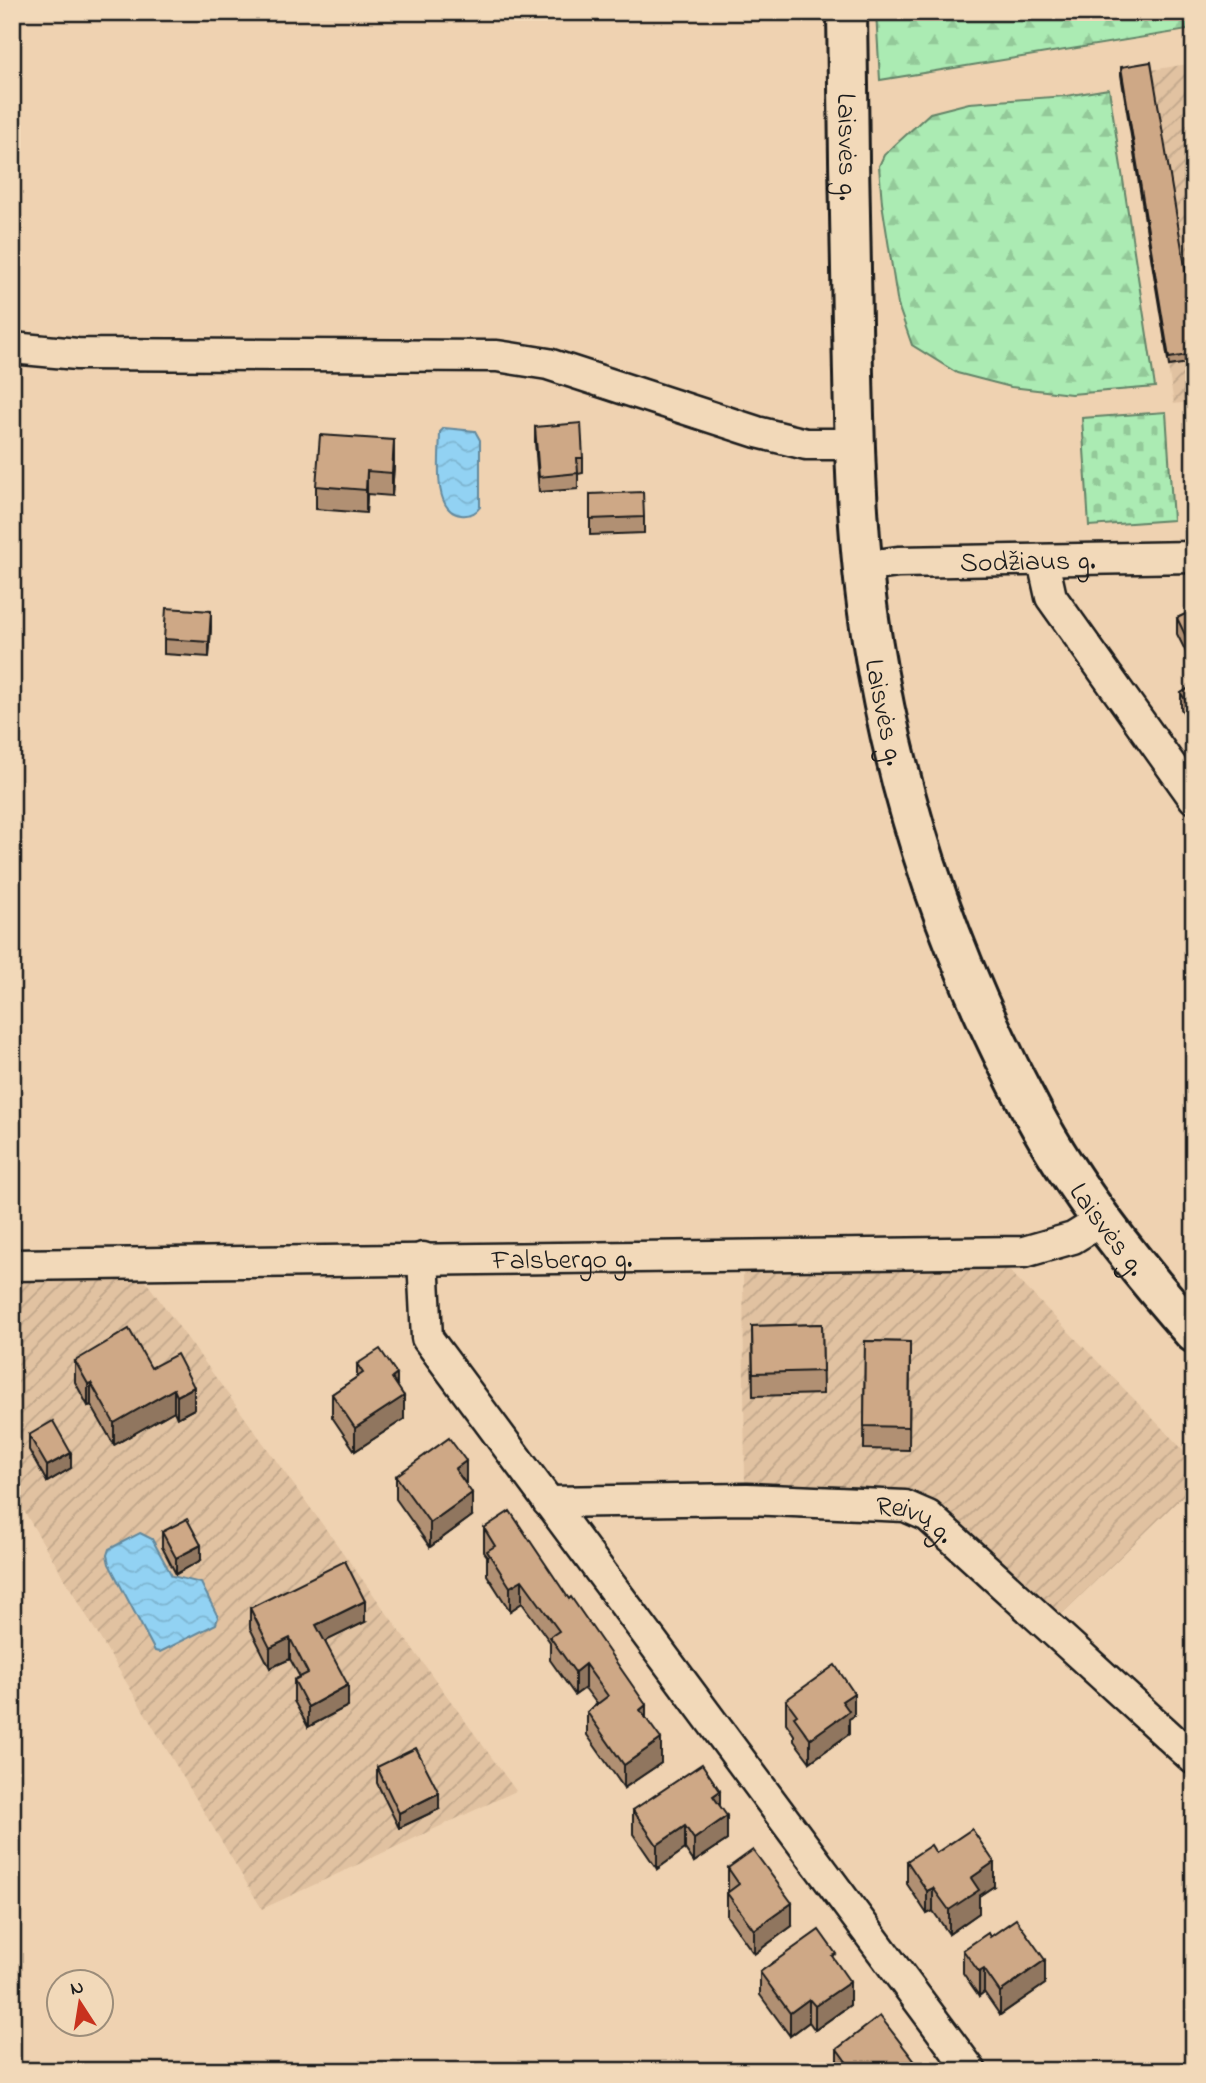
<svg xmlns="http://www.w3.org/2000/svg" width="1206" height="2083" font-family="'Indie Flower',sans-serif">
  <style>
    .industrial { fill: url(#industrial-furrows) }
    .forest { fill: url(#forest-firs); stroke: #648468; stroke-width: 2 }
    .cemetery { fill: url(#cemetery-stones); stroke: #648468; stroke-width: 2 }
    .water { fill: url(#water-waves); stroke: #63899d; stroke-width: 2 }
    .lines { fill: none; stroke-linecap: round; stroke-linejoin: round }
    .minor-casing { stroke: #1c1c1c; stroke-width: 35 }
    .major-casing { stroke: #1c1c1c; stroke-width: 44 }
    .minor { stroke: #f2d9b9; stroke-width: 30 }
    .major { stroke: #f2d9b9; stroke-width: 38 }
    .wall { fill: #b19073; stroke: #1c1c1c; stroke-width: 2 }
    .shaded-wall { fill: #90765e; stroke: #1c1c1c; stroke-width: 2 }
    .building { fill: #cea886; stroke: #1c1c1c; stroke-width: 2 }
    .labels { text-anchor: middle; stroke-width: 7; stroke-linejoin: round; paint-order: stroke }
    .street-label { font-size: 28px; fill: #1c1c1c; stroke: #f2d9b9 }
  </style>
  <defs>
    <pattern id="industrial-furrows" width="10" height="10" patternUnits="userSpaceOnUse" patternTransform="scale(1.75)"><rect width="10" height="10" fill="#e1c2a1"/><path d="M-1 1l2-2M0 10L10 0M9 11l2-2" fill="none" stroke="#c0a68a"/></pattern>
    <pattern id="forest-firs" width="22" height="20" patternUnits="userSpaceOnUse" patternTransform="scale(1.75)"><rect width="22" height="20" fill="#abebb3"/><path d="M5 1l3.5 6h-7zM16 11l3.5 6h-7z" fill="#93c999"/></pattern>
    <pattern id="cemetery-stones" width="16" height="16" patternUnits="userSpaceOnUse" patternTransform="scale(1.75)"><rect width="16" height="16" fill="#abebb3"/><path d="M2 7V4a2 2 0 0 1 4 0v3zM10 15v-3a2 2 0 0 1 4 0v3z" fill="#93c999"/></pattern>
    <pattern id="water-waves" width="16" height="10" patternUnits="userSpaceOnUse" patternTransform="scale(1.75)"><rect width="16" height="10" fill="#92d2f3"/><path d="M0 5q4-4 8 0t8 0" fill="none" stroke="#7db4d0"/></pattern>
  </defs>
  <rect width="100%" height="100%" fill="#efd2b1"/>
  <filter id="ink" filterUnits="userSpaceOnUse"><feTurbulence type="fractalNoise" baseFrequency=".0143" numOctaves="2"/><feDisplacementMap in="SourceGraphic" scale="14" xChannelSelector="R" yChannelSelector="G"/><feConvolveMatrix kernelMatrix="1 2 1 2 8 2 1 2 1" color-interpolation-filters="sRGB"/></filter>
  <g filter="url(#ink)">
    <g class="industrial">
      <polygon points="1194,63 1194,442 1188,402 1174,404 1121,75"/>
      <polygon points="1007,1268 1194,1461 1194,1485 1058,1618 911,1497 745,1490 743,1269"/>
      <polygon points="142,1276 516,1791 262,1909 12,1491 12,1279"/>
    </g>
    <g class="forest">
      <polygon points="876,12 1194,12 1194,29 880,80"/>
      <polygon points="1109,89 1155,387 1071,394 1011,387 957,373 912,345 898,305 882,203 879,166 884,155 930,113 969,103 1066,96"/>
    </g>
    <polygon class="cemetery" points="1166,412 1173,520 1089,526 1082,418"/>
    <g class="water">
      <path d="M444,428L475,431L480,440V507C476,513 470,516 461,515C431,512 440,454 440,432Z"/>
      <polygon points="140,1533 152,1539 172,1576 201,1583 218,1617 216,1624 160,1652 155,1651 109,1564 107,1555 109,1549"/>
    </g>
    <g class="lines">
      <g class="minor-casing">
        <g id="minor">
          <polyline points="12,348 77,354 497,356 548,364 757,432 806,444 855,444"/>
          <polyline points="1043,561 1051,597 1194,798"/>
          <path id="s1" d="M862,567L898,562L1194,557"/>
          <polyline points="423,1258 427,1338 971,2071"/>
          <path id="s2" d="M12,1265L1024,1252L1073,1238L1102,1220"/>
          <path id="s3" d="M548,1502L747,1499L905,1506L928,1516L1194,1759"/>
        </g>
      </g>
      <g class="major-casing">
        <g id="major">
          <path id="s4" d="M847,12C848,116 850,219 852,323C854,428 855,535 872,639C898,805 953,964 1032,1111C1075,1191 1134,1265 1194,1333"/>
        </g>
      </g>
      <use href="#minor" class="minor"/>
      <use href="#major" class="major"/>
    </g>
    <g class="wall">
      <polygon points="1121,67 1194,321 1194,362 1169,366 1121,75"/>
      <polygon points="535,427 583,458 583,473 578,474 578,489 539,492 535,442"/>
      <polygon points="394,463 392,496 367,494 366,513 316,509 316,486"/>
      <polygon points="590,494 644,517 644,533 590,535"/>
      <polygon points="1194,610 1194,668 1177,634 1177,618"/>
      <polygon points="211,627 209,657 164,654 164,639"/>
      <polygon points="1194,685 1194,729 1181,709 1181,693"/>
      <polygon points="822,1324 823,1394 753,1396 752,1326"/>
      <polygon points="865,1341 910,1342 909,1450 864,1449"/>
      <polygon points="75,1361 151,1368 194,1409 177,1418 174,1411 114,1445 91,1405 88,1406 75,1382"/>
      <polygon points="357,1364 397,1385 404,1419 355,1451 332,1417 332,1394 357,1377"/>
      <polygon points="29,1435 71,1468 47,1482 29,1450"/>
      <polygon points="396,1476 472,1516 430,1547 396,1499"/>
      <polygon points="484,1528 646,1718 661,1763 624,1788 587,1735 587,1712 597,1704 585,1688 575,1695 550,1660 550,1642 522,1603 510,1611 487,1575 487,1556 484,1552"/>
      <polygon points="162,1532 201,1560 176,1574 162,1547"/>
      <polygon points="250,1608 365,1622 325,1641 348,1706 308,1727 294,1701 294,1680 300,1677 290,1659 270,1668 250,1628"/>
      <polygon points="786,1700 854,1716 849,1719 849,1734 810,1762 794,1741 794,1735 786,1723"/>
      <polygon points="377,1767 439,1809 399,1828 377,1783"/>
      <polygon points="720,1807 727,1840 694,1862 685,1849 657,1869 633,1834 633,1810"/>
      <polygon points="936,1853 994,1886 979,1896 979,1913 949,1934 933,1911 927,1914 907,1884 907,1861"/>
      <polygon points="728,1868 792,1926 754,1954 727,1916 727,1893 728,1892"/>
      <polygon points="990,1937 1045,1984 1000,2015 984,1992 979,1996 963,1973 963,1950"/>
      <polygon points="836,1962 850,2005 815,2030 809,2022 790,2036 760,1995 760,1972"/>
      <polygon points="837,2049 916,2071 837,2071"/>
    </g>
    <g class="shaded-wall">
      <polygon points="394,440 394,463 392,496 392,473"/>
      <polygon points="367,471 367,494 366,513 366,490"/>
      <polygon points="211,611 211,627 209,657 209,642"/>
      <polygon points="397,1374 397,1397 392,1378"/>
      <polygon points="91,1383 91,1405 88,1406 88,1384"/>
      <polygon points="194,1387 194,1409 177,1418 177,1396"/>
      <polygon points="174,1389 174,1411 114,1445 114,1423"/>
      <polygon points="404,1396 404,1419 355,1451 355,1428"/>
      <polygon points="71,1453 71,1468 47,1482 47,1466"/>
      <polygon points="466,1461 466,1485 455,1469"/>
      <polygon points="472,1493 472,1516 430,1547 430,1523"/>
      <polygon points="201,1545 201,1560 176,1574 176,1558"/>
      <polygon points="522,1580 522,1603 510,1611 510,1587"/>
      <polygon points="365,1601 365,1622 316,1646 316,1625"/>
      <polygon points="290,1638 290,1659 270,1668 270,1648"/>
      <polygon points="585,1664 585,1688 575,1695 575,1672"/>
      <polygon points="348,1685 348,1706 308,1727 308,1707"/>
      <polygon points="854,1693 854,1716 849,1719 849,1734 810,1762 810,1739 842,1701"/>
      <polygon points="646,1705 646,1728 640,1710"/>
      <polygon points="661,1739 661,1763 624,1788 624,1765"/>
      <polygon points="720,1791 720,1815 713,1796"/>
      <polygon points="439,1793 439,1809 399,1828 399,1813"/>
      <polygon points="727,1816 727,1840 694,1862 694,1839"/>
      <polygon points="685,1826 685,1849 657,1869 657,1845"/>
      <polygon points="994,1862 994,1886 979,1896 979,1913 949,1934 949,1910 971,1878"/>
      <polygon points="933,1888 933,1911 927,1914 927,1891"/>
      <polygon points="792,1903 792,1926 754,1954 754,1930"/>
      <polygon points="1045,1960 1045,1984 1000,2015 1000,1992"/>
      <polygon points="984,1969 984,1992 979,1996 979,1972"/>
      <polygon points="850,1982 850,2005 815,2030 815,2006"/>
      <polygon points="809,1999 809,2022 790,2036 790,2013"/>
      <polygon points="916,2063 916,2071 906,2071"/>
    </g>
    <g class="building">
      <polygon points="1151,62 1194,321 1194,354 1169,358 1121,67"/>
      <polygon points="581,423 583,458 577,458 578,473 539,477 535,427"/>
      <polygon points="320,435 394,440 392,473 367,471 366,490 316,486"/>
      <polygon points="643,492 644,517 590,519 590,494"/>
      <polygon points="166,608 211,611 209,642 164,639"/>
      <polygon points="1194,610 1194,653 1177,618"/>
      <polygon points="1194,685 1194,714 1181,693"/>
      <polygon points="822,1324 823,1371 753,1373 752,1326"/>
      <polygon points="129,1329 151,1368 177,1354 194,1387 177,1396 174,1389 114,1423 91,1383 88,1384 75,1361"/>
      <polygon points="865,1341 910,1342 909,1427 864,1426"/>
      <polygon points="380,1349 397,1374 392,1378 404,1396 355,1428 332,1394 363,1373 357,1364"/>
      <polygon points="53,1421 71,1453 47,1466 29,1435"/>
      <polygon points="449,1438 466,1461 455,1469 472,1493 430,1523 396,1476"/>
      <polygon points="510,1511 569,1599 571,1597 646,1705 640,1710 661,1739 624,1765 587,1712 608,1696 585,1664 575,1672 550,1637 559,1631 522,1580 510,1587 487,1551 495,1546 484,1528"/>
      <polygon points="187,1519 201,1545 176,1558 162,1532"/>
      <polygon points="345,1561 365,1601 316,1625 348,1685 308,1707 294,1680 308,1673 290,1638 270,1648 250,1608"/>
      <polygon points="835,1665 854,1693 842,1701 849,1711 810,1739 794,1717 797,1715 786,1700"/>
      <polygon points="416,1748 439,1793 399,1813 377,1767"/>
      <polygon points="702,1764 720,1791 713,1796 727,1816 694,1839 685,1826 657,1845 633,1810"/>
      <polygon points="972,1829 994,1862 971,1878 979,1890 949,1910 933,1888 927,1891 907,1861 931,1845 936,1853"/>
      <polygon points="753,1850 792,1903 754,1930 727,1893 739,1884 728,1868"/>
      <polygon points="1016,1919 1045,1960 1000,1992 984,1969 979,1972 963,1950 988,1933 990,1937"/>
      <polygon points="819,1930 836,1954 832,1956 850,1982 815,2006 809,1999 790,2013 760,1972"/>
      <polygon points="880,2016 916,2063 906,2071 853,2071 837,2049"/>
    </g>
  </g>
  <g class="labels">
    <g class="street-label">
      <text dy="10" stroke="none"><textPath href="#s4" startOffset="135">Laisvės g.</textPath></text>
      <text dy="10" stroke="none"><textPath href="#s1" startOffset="166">Sodžiaus g.</textPath></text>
      <text dy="10" stroke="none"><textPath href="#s4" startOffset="702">Laisvės g.</textPath></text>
      <text dy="10" stroke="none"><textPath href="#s4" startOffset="1269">Laisvės g.</textPath></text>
      <text dy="10" stroke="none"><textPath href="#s2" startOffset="550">Falsbergo g.</textPath></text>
      <text dy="10" stroke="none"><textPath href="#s3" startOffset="371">Reivų g.</textPath></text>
    </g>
  </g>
  <rect width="1206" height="2083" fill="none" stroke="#f2d9b9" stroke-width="42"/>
  <rect x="21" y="21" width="1164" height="2041" fill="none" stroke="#1c1c1c" stroke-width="2.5" filter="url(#ink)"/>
  <g transform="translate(80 2003) rotate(348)"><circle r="33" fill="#f2d9b9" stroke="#9c8d7a" stroke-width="2"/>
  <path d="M0-5L12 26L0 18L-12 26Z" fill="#c8321e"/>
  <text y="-10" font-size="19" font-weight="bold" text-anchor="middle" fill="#1c1c1c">N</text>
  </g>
</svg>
